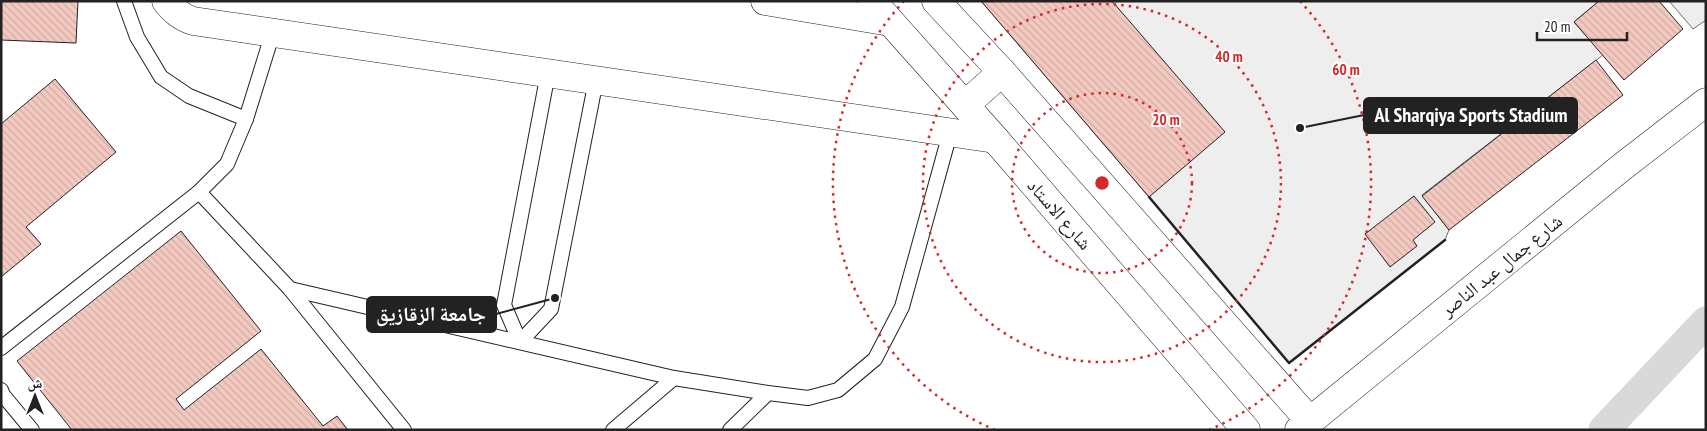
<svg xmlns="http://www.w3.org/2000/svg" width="1707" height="431" font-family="'PT Sans Narrow','Noto Naskh Arabic',sans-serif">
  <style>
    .garden { fill: #eee; stroke: #6f6f6f }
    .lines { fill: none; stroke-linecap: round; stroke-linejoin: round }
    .canal { stroke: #d9d9d9; stroke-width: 31 }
    .building { fill: url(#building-back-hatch); stroke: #222 }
    .service-casing { stroke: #222; stroke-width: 16 }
    .minor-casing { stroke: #222; stroke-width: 29 }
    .trunk-casing { stroke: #222; stroke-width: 29 }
    .service { stroke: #fff; stroke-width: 14 }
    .minor { stroke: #fff; stroke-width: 28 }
    .trunk { stroke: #fff; stroke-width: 28 }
    .wall { stroke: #222; stroke-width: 2.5 }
    .ring { fill: none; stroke: #d62828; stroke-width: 2.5; stroke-dasharray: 2.5 5 }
    .labels { text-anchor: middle; stroke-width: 4; stroke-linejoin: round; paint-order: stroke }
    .street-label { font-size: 19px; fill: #222; stroke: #fff }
    .centre { fill: #d62828; stroke: #fff; stroke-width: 2.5 }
    .ring-label { font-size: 15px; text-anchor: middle; font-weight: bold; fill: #d62828; stroke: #fff; stroke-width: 4; stroke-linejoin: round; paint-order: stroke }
    .leader { fill: none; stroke: #222; stroke-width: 2 }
    .callout-dot { fill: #222; stroke: #fff; stroke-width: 2 }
    .callout { fill: #222; stroke: #222; stroke-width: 2 }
    .callout-label { font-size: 20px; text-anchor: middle; font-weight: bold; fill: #fff }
  </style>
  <defs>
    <pattern id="building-back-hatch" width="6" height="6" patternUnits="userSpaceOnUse" patternTransform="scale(1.25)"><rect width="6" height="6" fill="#f3c9c0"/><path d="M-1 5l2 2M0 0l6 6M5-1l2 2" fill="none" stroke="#d0aca5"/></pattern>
  </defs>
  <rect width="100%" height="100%" fill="#fff"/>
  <g class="garden">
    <polygon points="981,1 1599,1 1574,22 1603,55 1422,195 1449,230 1445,240 1289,363 1149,197"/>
    <polygon points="1669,1 1706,1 1706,20 1693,29"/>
  </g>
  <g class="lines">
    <polyline class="canal" points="1604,430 1706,322"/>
  </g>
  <g class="building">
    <polygon points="1,1 78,1 76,43 1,40"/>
    <polygon points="981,1 1112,1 1225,132 1149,197"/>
    <polygon points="1599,1 1659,1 1683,29 1624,80 1574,22"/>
    <polygon points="1596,60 1623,95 1449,230 1422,196"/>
    <polygon points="55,79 116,152 26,227 41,244 1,277 1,124"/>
    <polygon points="1414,196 1435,222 1413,240 1417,246 1390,267 1365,234"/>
    <polygon points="181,231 261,331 176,399 184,410 261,349 323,426 337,416 348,430 72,430 17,361"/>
  </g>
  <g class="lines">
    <g class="service-casing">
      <g id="service">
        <polyline points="124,1 137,37 161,77 189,96 246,119"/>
        <polyline points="548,73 504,305 520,342 551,309 596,80"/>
        <polyline points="199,192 290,289 404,430"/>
        <polyline points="290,289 674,378 768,393 808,398 838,390 875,359 902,307 950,133"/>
        <polyline points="1,348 199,192 227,164 246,119 273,32"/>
        <polyline points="1,390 3,395 32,430"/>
        <polyline points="613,430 674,378"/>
        <polyline points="730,430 768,393"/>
      </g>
    </g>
    <g class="minor-casing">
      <g id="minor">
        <path d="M166,1C174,11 181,17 193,21L995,139"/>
        <polyline points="765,1 890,22"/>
        <polyline points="872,1 995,139 1246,430"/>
        <polyline points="936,1 1002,72 1309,420"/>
        <polyline points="965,105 1002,72"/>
      </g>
    </g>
    <g class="trunk-casing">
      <polyline id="trunk" points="1299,430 1622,167 1706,102"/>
    </g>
    <use href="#service" class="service"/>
    <use href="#minor" class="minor"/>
    <use href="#trunk" class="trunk"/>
    <polyline class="wall" points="1149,197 1289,363 1445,240"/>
  </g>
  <g class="ring">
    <circle cx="1102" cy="183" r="90"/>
    <circle cx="1102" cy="183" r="179"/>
    <path d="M995 430A269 269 0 0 1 904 1M1300 1A269 269 0 0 1 1209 430"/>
  </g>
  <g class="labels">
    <g class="street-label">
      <text transform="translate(1060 214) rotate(49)" y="7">شارع الاستاد</text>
      <text transform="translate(1501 265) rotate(-39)" y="7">شارع جمال عبد الناصر</text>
    </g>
  </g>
  <circle cx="1102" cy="183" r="8" class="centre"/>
  <g class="ring-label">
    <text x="1229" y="62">40 m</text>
    <text x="1346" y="75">60 m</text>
    <text x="1166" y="125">20 m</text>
  </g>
  <path class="leader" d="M1300 128L1364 115M555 298L496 314"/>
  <g class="callout-dot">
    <circle cx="1300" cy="128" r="5"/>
    <circle cx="555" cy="298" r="5"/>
  </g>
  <g class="callout">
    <rect x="1364" y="98" width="213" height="35" rx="5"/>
    <rect x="367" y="297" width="129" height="35" rx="5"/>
  </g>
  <g class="callout-label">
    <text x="1471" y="122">Al Sharqiya Sports Stadium</text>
    <text x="431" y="321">جامعة الزقازيق</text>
  </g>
  <rect width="1707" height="431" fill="none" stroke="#222222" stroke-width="5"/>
  <g transform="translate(35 396)" stroke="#ffffff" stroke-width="4" paint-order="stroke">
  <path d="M0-4L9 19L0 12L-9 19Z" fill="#222222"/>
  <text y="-8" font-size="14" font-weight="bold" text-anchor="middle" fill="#222222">ش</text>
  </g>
  <path d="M1537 32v8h90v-8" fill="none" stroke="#222222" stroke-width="2.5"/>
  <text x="1544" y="32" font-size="15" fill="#222222" stroke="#ffffff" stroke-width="4" paint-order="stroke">20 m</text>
</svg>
